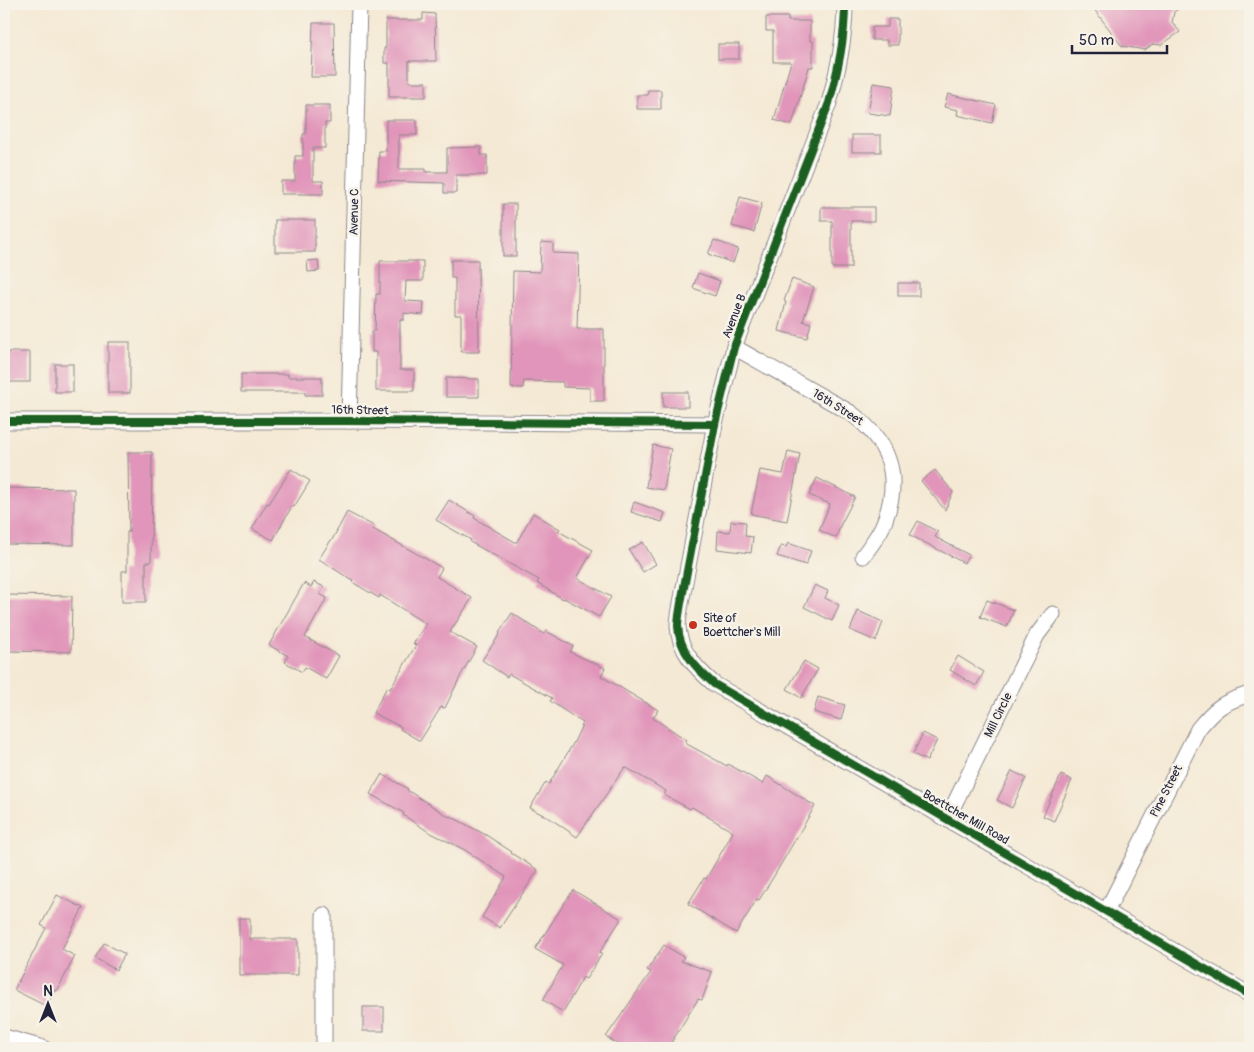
<svg xmlns="http://www.w3.org/2000/svg" width="1254" height="1052" font-family="Pangolin,sans-serif">
  <style>
    .building { fill: #e195ba }
    .lines { fill: none; stroke-linecap: round; stroke-linejoin: round }
    .minor-casing { stroke: #8b8688; stroke-width: 17 }
    .minor { stroke: #fff; stroke-width: 15 }
    .cycleway-casing { stroke: #f7f3e8; stroke-width: 11 }
    .cycleway { stroke: #1b5e20; stroke-width: 8 }
    .poi-dot { fill: #c8321e; stroke: #f7f3e8; stroke-width: 2 }
    .labels { text-anchor: middle; stroke-width: 5; stroke-linejoin: round; paint-order: stroke }
    .street-label { font-size: 12px; fill: #22223b; stroke: #f7f3e8 }
    .poi-label { font-size: 12px; fill: #22223b; stroke: #f7f3e8; text-anchor: start }
  </style>
  <rect width="100%" height="100%" fill="#f7f3e8"/>
  <filter id="ink" filterUnits="userSpaceOnUse"><feTurbulence type="fractalNoise" baseFrequency=".02" numOctaves="2"/><feDisplacementMap in="SourceGraphic" scale="10" xChannelSelector="R" yChannelSelector="G"/><feConvolveMatrix kernelMatrix="1 2 1 2 8 2 1 2 1" color-interpolation-filters="sRGB"/></filter>
  <filter id="wash" filterUnits="userSpaceOnUse"><feTurbulence type="fractalNoise" baseFrequency=".0096" numOctaves="4" result="noise"/><feDisplacementMap in="SourceGraphic" scale="20" xChannelSelector="R" yChannelSelector="G"/><feGaussianBlur stdDeviation="1.12" result="paint"/><feColorMatrix in="noise" values="0 0 0 0 0 0 0 0 0 0 0 0 0 0 0 0 0 1.4 0 .05"/><feComposite in="paint" operator="in"/></filter>
  <g filter="url(#wash)">
    <rect width="100%" height="100%" fill="#f4e9d4"/>
    <g id="blocks">
      <g class="building">
        <polygon points="1090,4 1185,4 1174,12 1172,22 1180,32 1161,45 1153,44 1145,50 1122,46"/>
        <polygon points="423,13 435,14 436,61 409,61 409,82 426,82 426,97 389,97 389,63 384,63 384,48 386,48 386,20 423,20"/>
        <polygon points="766,17 788,17 788,21 810,21 810,41 813,41 813,67 809,67 792,125 774,120 791,62 773,62 773,31 766,31"/>
        <polygon points="888,19 898,19 898,45 887,45 887,40 872,40 872,27 888,27"/>
        <polygon points="313,23 334,23 335,77 311,77"/>
        <rect x="718" y="44" width="21" height="15"/>
        <polygon points="873,83 894,86 890,116 868,113"/>
        <polygon points="648,90 661,90 661,109 637,109 637,95 648,95"/>
        <polygon points="948,94 996,105 992,123 957,115 958,110 944,107"/>
        <polygon points="306,105 330,105 330,123 325,123 325,148 313,148 313,181 323,181 323,194 281,194 281,181 295,181 295,156 303,156 303,134 306,134"/>
        <polygon points="386,120 417,120 417,135 399,135 399,169 426,169 426,172 447,172 447,148 481,147 481,155 487,155 487,175 456,175 456,193 444,193 444,183 378,181 379,151 386,151"/>
        <rect x="852" y="135" width="29" height="17"/>
        <polygon points="740,197 762,203 754,232 732,226"/>
        <rect x="503" y="204" width="13" height="52"/>
        <polygon points="821,207 874,207 874,221 851,221 851,268 832,268 832,221 821,221"/>
        <rect x="275" y="220" width="40" height="32"/>
        <polygon points="714,240 738,249 733,263 708,254"/>
        <polygon points="541,242 553,243 553,253 579,254 577,329 604,329 604,401 590,401 590,388 563,387 563,382 524,381 523,388 511,388 513,271 540,272"/>
        <polygon points="318,260 319,271 308,272 307,261"/>
        <polygon points="451,260 478,260 479,352 461,352 461,315 455,315 455,278 451,278"/>
        <polygon points="380,261 423,261 423,281 406,281 405,301 424,302 423,315 404,313 404,320 400,320 400,370 414,370 414,391 376,391 376,352 372,352 372,331 375,331 376,294 380,294"/>
        <polygon points="698,273 720,281 715,296 693,288"/>
        <polygon points="792,279 814,287 803,321 811,323 807,338 779,331 786,302 784,301"/>
        <rect x="898" y="283" width="21" height="13"/>
        <rect x="108" y="342" width="22" height="51"/>
        <rect x="4" y="352" width="26" height="30"/>
        <rect x="55" y="364" width="18" height="28"/>
        <polygon points="241,374 288,374 288,377 322,377 322,395 305,395 305,392 241,392"/>
        <polygon points="446,378 479,379 479,397 446,397"/>
        <rect x="663" y="392" width="25" height="15"/>
        <polygon points="653,445 671,449 664,490 646,487"/>
        <polygon points="788,451 800,454 787,521 751,514 760,470 783,474"/>
        <polygon points="128,452 152,452 151,562 146,562 146,602 122,602 122,571 127,571 127,532 129,532"/>
        <polygon points="291,469 310,481 294,507 292,506 273,540 252,529 267,503 269,504"/>
        <polygon points="935,470 953,492 945,510 921,481"/>
        <polygon points="817,478 855,497 841,524 836,538 819,530 830,504 809,495"/>
        <polygon points="5,488 74,489 74,545 4,544"/>
        <polygon points="449,500 475,516 474,518 515,542 517,542 533,513 560,529 558,531 593,550 577,578 611,597 599,617 564,598 563,599 537,583 539,580 470,542 471,540 436,520"/>
        <polygon points="634,502 665,513 662,522 631,512"/>
        <polygon points="347,512 374,526 373,529 442,568 437,577 472,598 450,632 477,647 461,675 445,708 441,707 420,741 400,729 401,727 373,713 387,687 390,689 416,645 413,644 426,624 380,595 379,598 352,582 353,581 319,559 331,540 332,540"/>
        <polygon points="731,521 746,522 745,536 753,537 751,553 717,549 718,531 730,532"/>
        <polygon points="918,521 938,532 935,537 969,555 964,563 910,535"/>
        <polygon points="643,542 656,564 643,572 629,550"/>
        <polygon points="788,543 811,551 806,565 777,556 781,546 786,547"/>
        <polygon points="314,582 324,587 320,594 327,598 305,637 339,656 326,679 305,667 302,672 285,662 288,656 269,645 304,583 311,587"/>
        <polygon points="815,585 828,591 825,598 839,605 832,621 804,607"/>
        <polygon points="4,595 72,596 71,652 4,651"/>
        <polygon points="987,600 1014,610 1007,627 980,617"/>
        <polygon points="858,611 883,622 876,641 850,630"/>
        <polygon points="512,613 544,634 546,631 573,646 570,652 605,668 601,676 658,710 653,718 687,740 685,743 727,766 728,764 763,784 767,776 815,806 774,876 759,900 757,899 736,933 688,904 704,878 706,879 733,832 692,807 690,809 664,795 666,791 625,767 577,837 551,819 530,808 546,782 549,784 574,742 583,723 550,701 552,698 509,674 507,677 482,660 500,634 499,633"/>
        <polygon points="958,656 984,672 976,686 950,670"/>
        <polygon points="804,661 818,669 801,698 787,689"/>
        <polygon points="818,697 845,705 841,720 814,712"/>
        <polygon points="923,733 937,740 927,761 913,754"/>
        <polygon points="1012,771 1026,778 1012,808 997,800"/>
        <polygon points="382,774 408,789 407,790 449,817 450,816 486,835 512,852 511,853 538,870 500,928 482,917 506,877 465,850 429,832 403,815 404,813 370,794"/>
        <polygon points="1061,775 1072,780 1054,821 1043,816"/>
        <polygon points="573,890 621,919 600,952 602,954 586,979 583,977 563,1012 543,1000 563,965 535,949"/>
        <polygon points="57,895 83,908 62,949 75,956 57,991 55,990 46,1006 14,990 46,928 41,925"/>
        <polygon points="239,918 250,918 250,939 298,939 298,975 239,975"/>
        <polygon points="104,943 125,954 116,970 95,958"/>
        <polygon points="664,945 684,957 681,961 712,972 702,1000 698,999 668,1048 624,1048 606,1037 651,972 647,970"/>
        <rect x="363" y="1007" width="21" height="24"/>
      </g>
    </g>
  </g>
  <g filter="url(#ink)">
    <use href="#blocks" fill-opacity="0" stroke="#8b8688" stroke-width="1"/>
    <g class="lines">
      <g class="minor-casing">
        <g id="minor">
          <path d="M845,4C845,39 838,70 829,103L734,347L715,424L681,603C680,610 678,619 678,626C679,651 697,669 714,684L1250,995"/>
          <path d="M734,347L851,413C888,441 902,474 885,520C881,533 871,545 863,556"/>
          <polyline points="4,421 349,421 715,424"/>
          <polyline points="349,421 359,4"/>
          <polyline points="947,819 1037,635 1053,614"/>
          <path d="M1106,912L1198,729C1215,708 1223,702 1250,694"/>
          <polyline points="4,1037 43,1048"/>
          <polyline points="324,1048 324,915"/>
        </g>
      </g>
      <use href="#minor" class="minor"/>
      <g class="cycleway-casing">
        <g id="cycleway">
          <path d="M845,4C845,39 838,70 829,103L734,347L715,424L681,603C680,610 678,619 678,626C679,651 697,669 714,684L1250,995"/>
          <polyline points="4,421 349,421 715,424"/>
        </g>
      </g>
      <use href="#cycleway" class="cycleway"/>
    </g>
  </g>
  <circle class="poi-dot" cx="693" cy="625" r="5"/>
  <g class="labels">
    <g class="street-label">
      <text transform="translate(354 212) rotate(-89)" y="4">Avenue C</text>
      <text transform="translate(734 316) rotate(-69)" y="4">Avenue B</text>
      <text transform="translate(838 407) rotate(32)" y="4">16th Street</text>
      <text transform="translate(360 410) rotate(1)" y="4">16th Street</text>
      <text transform="translate(998 715) rotate(-64)" y="4">Mill Circle</text>
      <text transform="translate(1166 791) rotate(-63)" y="4">Pine Street</text>
      <text transform="translate(966 817) rotate(30)" y="4">Boettcher Mill Road</text>
    </g>
    <g class="poi-label">
      <text x="703" y="622">Site of<tspan x="703" dy="14">Boettcher's Mill</tspan></text>
    </g>
  </g>
  <rect width="1254" height="1052" fill="none" stroke="#f7f3e8" stroke-width="20"/>
  <g transform="translate(48 1004)" stroke="#f7f3e8" stroke-width="4" paint-order="stroke">
  <path d="M0-4L9 19L0 12L-9 19Z" fill="#22223b"/>
  <text y="-8" font-size="14" font-weight="bold" text-anchor="middle" fill="#22223b">N</text>
  </g>
  <path d="M1072 45v8h95v-8" fill="none" stroke="#22223b" stroke-width="2.5"/>
  <text x="1079" y="45" font-size="15" fill="#22223b" stroke="#f7f3e8" stroke-width="4" paint-order="stroke">50 m</text>
</svg>
